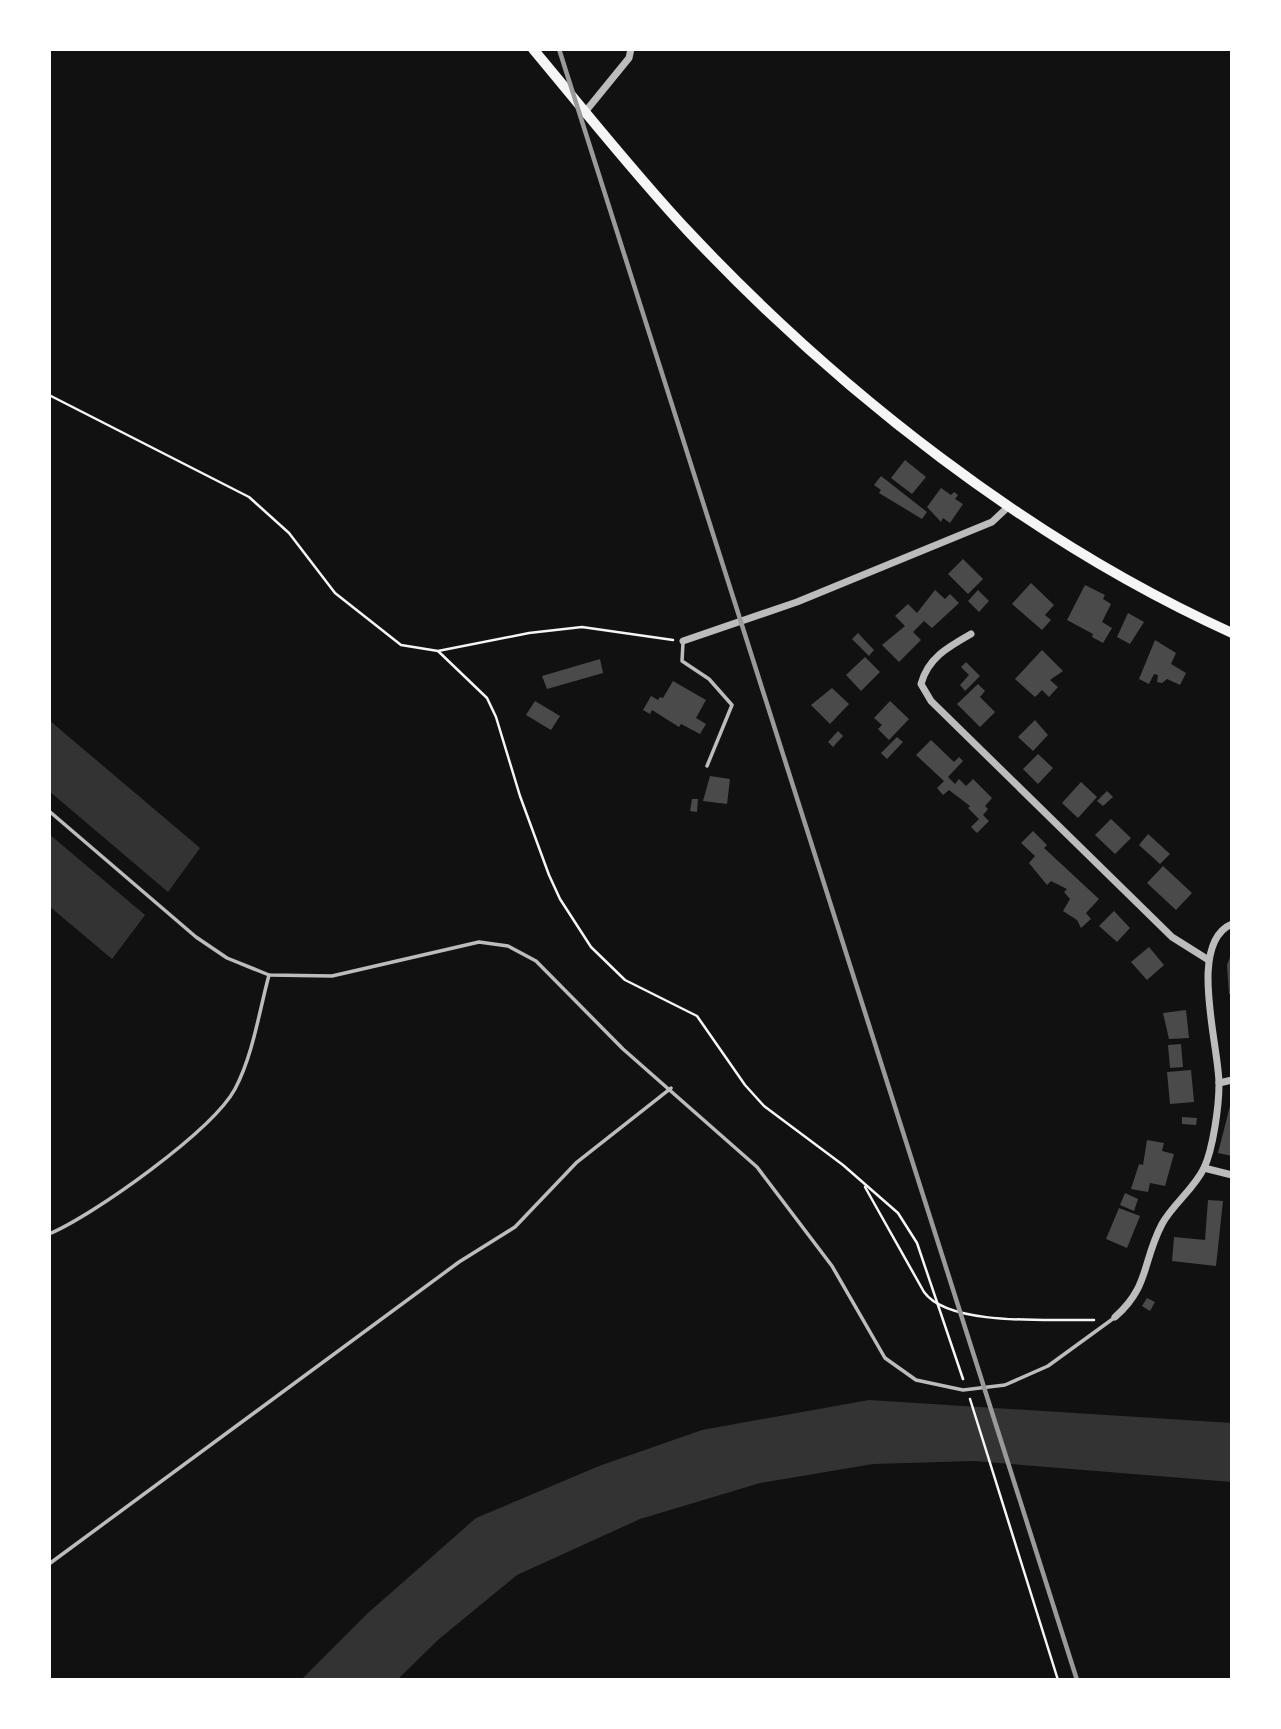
<svg xmlns="http://www.w3.org/2000/svg" width="1281" height="1729" font-family="'Libre Baskerville',serif">
  <style>
    .water { fill: #333 }
    .building { fill: #4a4a4a }
    .lines { fill: none; stroke-linecap: round; stroke-linejoin: round }
    .path { stroke: #f5f5f5; stroke-width: 2.5 }
    .service { stroke: #bcbcbc; stroke-width: 3.5 }
    .minor { stroke: #bcbcbc; stroke-width: 7 }
    .secondary { stroke: #f5f5f5; stroke-width: 10 }
    .rail { stroke: #9a9a9a; stroke-width: 4.5 }
  </style>
  <rect width="100%" height="100%" fill="#111"/>
  <g class="water">
    <polygon points="49,720 200,848 168,892 49,791"/>
    <polygon points="49,834 145,915 112,959 49,906"/>
    <polygon points="869,1400 1232,1423 1232,1482 974,1461 873,1464 760,1483 640,1519 517,1575 439,1639 397,1680 301,1680 368,1613 476,1518 599,1466 702,1430"/>
  </g>
  <g class="building">
    <polygon points="905,460 926,477 912,494 891,478"/>
    <polygon points="881,476 927,512 922,519 879,493 881,490 874,485"/>
    <polygon points="941,488 951,495 954,492 958,495 955,499 963,504 950,523 943,518 941,522 927,507"/>
    <polygon points="963,559 983,579 968,594 948,574"/>
    <polygon points="1031,583 1054,605 1045,615 1051,620 1042,630 1012,604"/>
    <polygon points="1085,585 1105,595 1103,599 1111,604 1102,622 1112,628 1103,643 1092,637 1093,634 1067,620"/>
    <polygon points="935,590 945,599 950,594 959,603 932,628 924,621 913,632 921,640 899,662 882,645 905,626 895,616 908,604 917,613"/>
    <polygon points="978,590 989,601 979,612 968,601"/>
    <polygon points="1128,613 1144,622 1130,644 1117,637"/>
    <polygon points="858,633 874,650 869,656 852,639"/>
    <polygon points="1155,640 1176,653 1171,664 1186,673 1180,685 1167,679 1162,683 1157,682 1158,675 1154,674 1149,684 1139,679"/>
    <polygon points="1042,650 1063,671 1050,680 1058,687 1049,697 1042,690 1035,697 1015,679"/>
    <polygon points="865,657 880,672 861,691 846,675"/>
    <polygon points="600,659 603,673 547,689 542,676"/>
    <polygon points="966,662 980,676 965,691 960,685 969,675 961,667"/>
    <polygon points="673,681 706,700 696,718 706,724 700,734 681,724 679,727 652,710 650,714 643,710 651,696 658,700 660,697 663,698"/>
    <polygon points="978,684 985,691 980,697 995,712 980,727 957,704"/>
    <polygon points="832,688 849,704 830,724 811,705"/>
    <polygon points="535,701 560,716 551,730 526,715"/>
    <polygon points="890,701 909,719 889,740 878,729 882,725 874,718"/>
    <polygon points="1035,720 1048,735 1033,751 1018,737"/>
    <polygon points="838,731 843,736 833,747 828,742"/>
    <polygon points="897,737 903,742 887,759 881,753"/>
    <polygon points="931,740 954,762 959,757 963,761 948,777 955,784 959,779 966,786 973,779 992,798 985,806 988,809 983,815 989,821 977,833 971,827 979,819 968,808 970,806 949,790 943,795 937,788 944,781 916,755"/>
    <polygon points="1038,754 1053,768 1038,784 1023,769"/>
    <polygon points="710,776 730,779 727,804 703,801"/>
    <polygon points="1081,782 1097,797 1078,818 1062,803"/>
    <polygon points="1107,791 1113,797 1103,806 1097,801"/>
    <polygon points="692,799 698,799 697,812 690,811"/>
    <polygon points="1111,819 1131,838 1115,854 1095,835"/>
    <polygon points="1033,831 1047,845 1044,848 1099,899 1086,913 1091,919 1081,928 1077,920 1063,911 1070,899 1064,892 1067,889 1051,881 1047,885 1029,863 1035,856 1021,843"/>
    <polygon points="1148,834 1170,854 1160,864 1139,845"/>
    <polygon points="1163,866 1192,893 1176,910 1147,883"/>
    <polygon points="1114,911 1130,928 1117,942 1099,926"/>
    <polygon points="1149,947 1164,965 1147,980 1131,962"/>
    <polygon points="1232,952 1232,994 1229,994 1227,965"/>
    <polygon points="1186,1010 1189,1038 1169,1039 1163,1013"/>
    <polygon points="1181,1044 1183,1067 1170,1068 1168,1045"/>
    <polygon points="1191,1070 1194,1102 1170,1104 1167,1072"/>
    <polygon points="1231,1102 1232,1102 1232,1156 1218,1153"/>
    <polygon points="1182,1117 1197,1118 1196,1125 1182,1124"/>
    <polygon points="1147,1140 1164,1143 1162,1151 1174,1154 1165,1186 1150,1183 1148,1192 1131,1189 1139,1164 1143,1165"/>
    <polygon points="1125,1193 1138,1199 1134,1211 1120,1205"/>
    <polygon points="1208,1200 1223,1201 1216,1266 1172,1261 1174,1237 1205,1240"/>
    <polygon points="1119,1208 1140,1216 1127,1248 1106,1239"/>
    <polygon points="1147,1298 1155,1302 1150,1311 1142,1306"/>
  </g>
  <g class="lines">
    <g class="path">
      <polyline points="49,395 249,497 289,533 335,593 401,645 438,651 529,633 582,627 673,640"/>
      <polyline points="438,651 487,698 496,717 520,796 549,875 560,899 591,947 625,980 697,1016 745,1085 764,1106 843,1165 898,1213 917,1243 963,1379"/>
      <path d="M865,1187L924,1292C949,1327 1053,1319 1094,1320"/>
      <polyline points="970,1399 1058,1680"/>
    </g>
    <g class="service">
      <polyline points="683,643 682,661 709,679 732,705 707,766"/>
      <polyline points="49,811 196,937 227,958 269,975 332,976 479,942 508,946 536,961 623,1049 757,1167 832,1266 885,1358 916,1380 963,1390 1005,1385 1048,1366 1114,1318"/>
      <path d="M49,1234C94,1215 212,1131 235,1089C253,1055 259,1012 269,975"/>
      <polyline points="49,1564 459,1262 515,1227 577,1162 671,1088"/>
    </g>
    <g class="minor">
      <polyline points="585,112 629,58 631,49"/>
      <path d="M971,634C948,647 928,658 921,684L931,701L1172,937L1207,959"/>
      <polyline points="683,641 797,602 992,522 1008,507"/>
      <polyline points="1219,1083 1232,1080"/>
      <polyline points="1204,1168 1232,1175"/>
      <path d="M1115,1317C1150,1286 1142,1262 1162,1224C1173,1204 1194,1189 1204,1168C1213,1149 1219,1106 1219,1084C1219,1045 1187,943 1232,924"/>
    </g>
    <path class="secondary" d="M533,49C584,110 633,172 687,230C838,391 1031,542 1232,633"/>
    <polyline class="rail" points="559,49 1077,1680"/>
  </g>
  <rect width="1281" height="1729" fill="none" stroke="#ffffff" stroke-width="102"/>
</svg>
